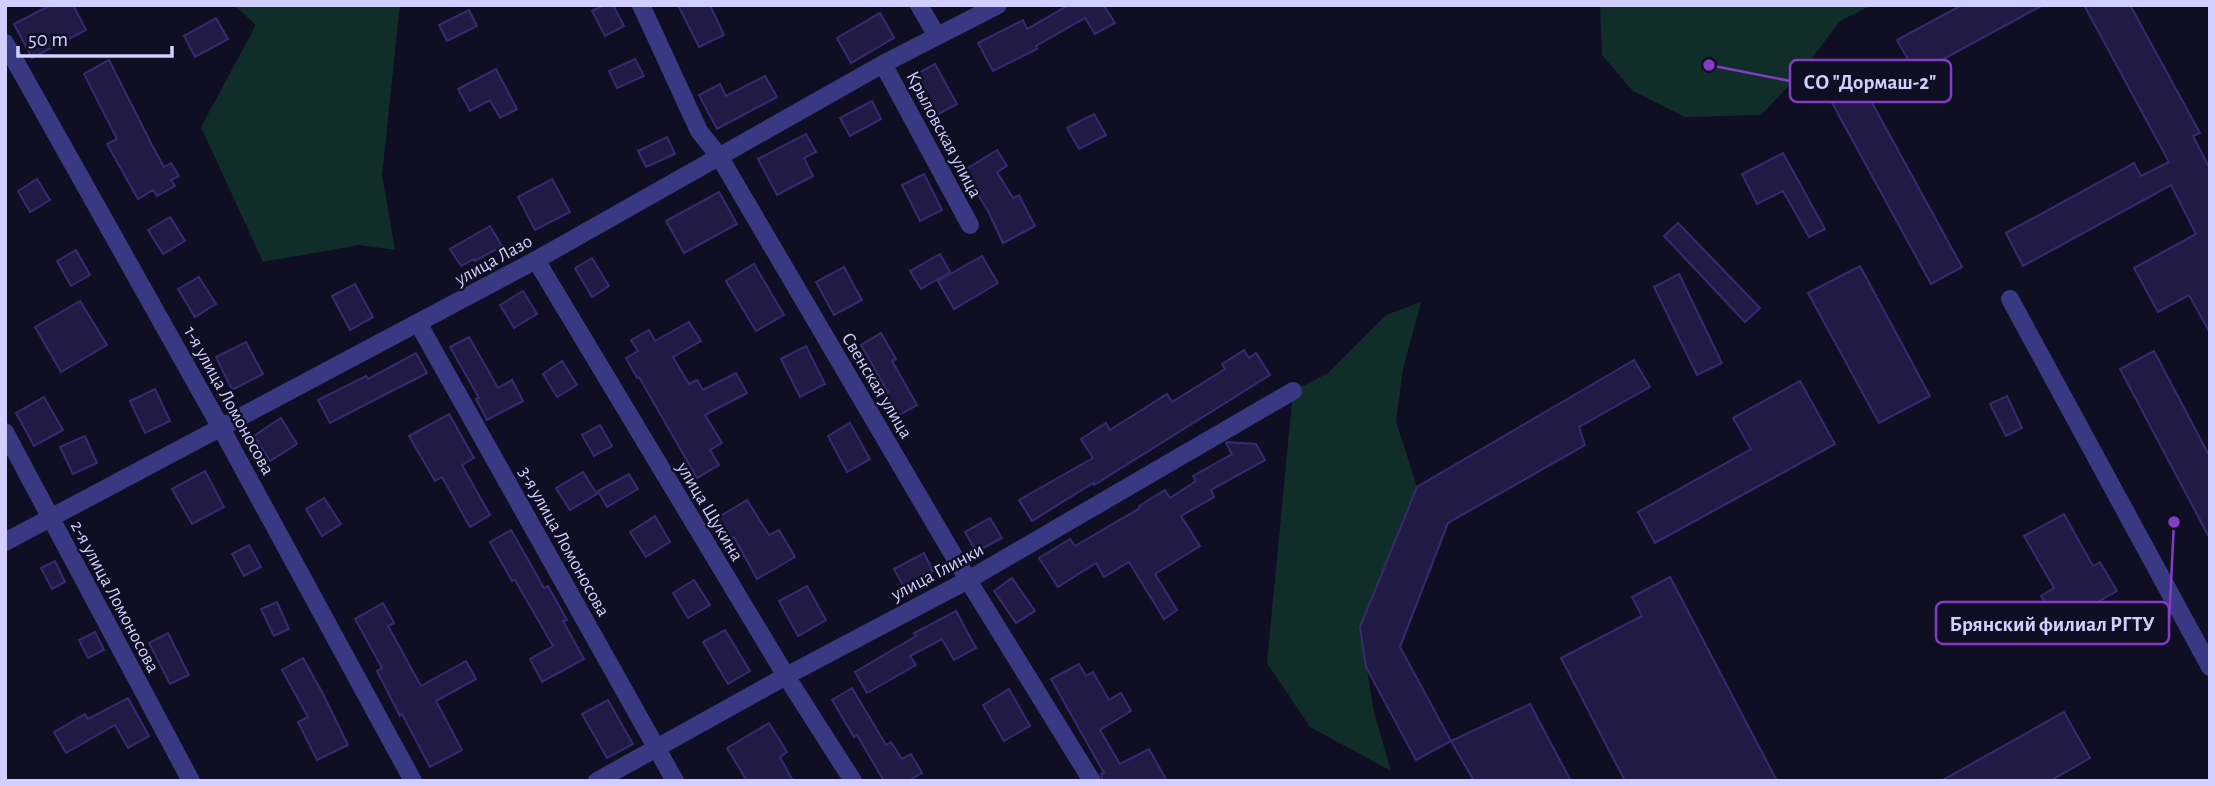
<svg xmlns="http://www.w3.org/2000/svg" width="2215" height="786" font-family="'Alegreya Sans',sans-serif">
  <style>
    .green { fill: #112d2a }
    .building { fill: #201a44; stroke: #362b70; stroke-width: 2 }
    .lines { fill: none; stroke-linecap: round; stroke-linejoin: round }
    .street { stroke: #383982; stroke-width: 18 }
    .labels { text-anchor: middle; stroke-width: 5; stroke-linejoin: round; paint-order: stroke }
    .street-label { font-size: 19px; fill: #d2cfff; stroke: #100e23 }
    .leader { fill: none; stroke: #843cc5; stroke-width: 2.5 }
    .callout-dot { fill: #843cc5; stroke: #100e23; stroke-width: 2.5 }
    .callout { fill: #100e23; stroke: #843cc5; stroke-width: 2.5 }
    .callout-label { font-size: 21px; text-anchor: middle; font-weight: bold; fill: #d2cfff }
  </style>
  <rect width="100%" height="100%" fill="#100e23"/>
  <g class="green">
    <polygon points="234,5 400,5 382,175 395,250 359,245 263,262 201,127 256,25"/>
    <polygon points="1600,5 1872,5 1840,21 1800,74 1761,115 1685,117 1633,91 1602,55"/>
    <polygon points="1421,302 1403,369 1396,421 1417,487 1360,627 1374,712 1391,771 1310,727 1267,663 1293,391 1328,373 1386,315"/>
  </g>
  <g class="building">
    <polygon points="51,5 73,5 86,30 32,58 14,24"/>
    <polygon points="604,5 613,5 624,26 605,36 592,11"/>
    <polygon points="678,5 710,5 724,35 699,47"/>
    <polygon points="1069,5 1108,5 1105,7 1115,23 1095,34 1085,18 1036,46 1037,49 993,71 978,43 1023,20 1027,29"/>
    <polygon points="1962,5 2043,5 1916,74 1897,40"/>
    <polygon points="2084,5 2130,5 2200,133 2193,136 2210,169 2210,333 2189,295 2158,312 2134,268 2196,234 2171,185 2023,266 2006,233 2134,163 2141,176 2169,162"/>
    <polygon points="469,10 477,26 447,41 439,25"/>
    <polygon points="880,13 894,38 851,63 837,38"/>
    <polygon points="216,18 228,39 195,57 184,36"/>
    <polygon points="635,59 644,76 617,88 609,71"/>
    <polygon points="109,60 152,145 164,167 171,163 179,176 171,180 175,186 157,196 153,190 138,199 107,144 117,139 84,74"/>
    <polygon points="935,64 957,104 935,116 913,76"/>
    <polygon points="496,69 517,109 500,118 490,100 470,111 458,89"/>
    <polygon points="1854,70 1962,267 1931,284 1824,88"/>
    <polygon points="765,76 777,97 717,129 699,95 720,84 726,96"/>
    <polygon points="872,101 881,119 850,136 840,118"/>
    <polygon points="1094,114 1106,135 1079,149 1067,128"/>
    <polygon points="806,134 816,152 804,158 813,176 777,195 758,159"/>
    <polygon points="667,137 675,154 646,167 638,151"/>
    <polygon points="997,150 1007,166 997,172 1013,198 1019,195 1035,226 1003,243 988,211 963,171"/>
    <polygon points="1783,153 1825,229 1809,237 1783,191 1757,204 1742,174"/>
    <polygon points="924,174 942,210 920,221 902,185"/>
    <polygon points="37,179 50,200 30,212 18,191"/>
    <polygon points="552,179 570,212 535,230 518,197"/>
    <polygon points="719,192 737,224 684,253 666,221"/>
    <polygon points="170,217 185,241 163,254 148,230"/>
    <polygon points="1678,223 1760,308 1745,322 1664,236"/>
    <polygon points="490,226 502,246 475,261 474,259 461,266 450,249"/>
    <polygon points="76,250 90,275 71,286 57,261"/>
    <polygon points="940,254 950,272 921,289 910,271"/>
    <polygon points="982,256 998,283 954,309 938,281"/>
    <polygon points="592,258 609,286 592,297 575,268"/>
    <polygon points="754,264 784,315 756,331 726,281"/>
    <polygon points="1860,266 1930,396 1879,423 1808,293"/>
    <polygon points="844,267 862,300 834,315 816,282"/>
    <polygon points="1679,274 1722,363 1697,375 1654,287"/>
    <polygon points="199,277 216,304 195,317 178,289"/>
    <polygon points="355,284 373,317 350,330 332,296"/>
    <polygon points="523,291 537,314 514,328 500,305"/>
    <polygon points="80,301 107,345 61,372 35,327"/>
    <polygon points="689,322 701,341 673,357 689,384 697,380 703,390 736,373 747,393 705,415 722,443 710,450 719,465 697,478 639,377 637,378 626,358 638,351 631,340 649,330 655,341"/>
    <polygon points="881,333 896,359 892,361 917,405 898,416 885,394 888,392 861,345"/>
    <polygon points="469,337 498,388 512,380 523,401 487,420 476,399 479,398 450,347"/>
    <polygon points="246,342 263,374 232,390 216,357"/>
    <polygon points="806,346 825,384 800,397 781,359"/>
    <polygon points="1244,350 1249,358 1256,353 1270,375 1094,485 1093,483 1032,521 1019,500 1093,458 1081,439 1106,423 1110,430 1167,394 1172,402 1225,369 1222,364"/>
    <polygon points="2154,351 2210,457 2210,539 2120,369"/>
    <polygon points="416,353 427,373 330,423 318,400 366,376 368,379"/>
    <polygon points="1634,360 1650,387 1579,427 1585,445 1448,523 1400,647 1451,741 1416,760 1366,667 1360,627 1417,487"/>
    <polygon points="562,361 577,385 557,397 543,374"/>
    <polygon points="1800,381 1835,444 1655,543 1638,512 1751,449 1733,418"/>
    <polygon points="155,389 170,421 145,433 130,401"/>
    <polygon points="2007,396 2022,428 2006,436 1990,404"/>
    <polygon points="44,397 63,430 34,446 16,413"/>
    <polygon points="449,414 474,458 462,465 490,515 470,527 442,477 435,481 409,436"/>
    <polygon points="281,418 297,444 270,461 254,436"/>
    <polygon points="850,423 870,459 847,472 828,436"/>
    <polygon points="600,425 612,446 594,456 582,435"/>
    <polygon points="85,436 97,463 73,474 60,447"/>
    <polygon points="1227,442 1256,444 1265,460 1211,490 1214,497 1181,516 1200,546 1155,574 1177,610 1164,619 1129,562 1104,577 1096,563 1058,587 1039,558 1070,539 1075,546 1140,508 1139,506 1165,490 1170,498 1196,481 1193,476 1232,454 1226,443"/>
    <polygon points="205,471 224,507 192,524 172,489"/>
    <polygon points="583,472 597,494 570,510 556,488"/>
    <polygon points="629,474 638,489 607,507 598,491"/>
    <polygon points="324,498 341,524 322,536 306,509"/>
    <polygon points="747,500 769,535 779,530 795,557 757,579 734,537 729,540 717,518"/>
    <polygon points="2064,514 2093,566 2100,562 2117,591 2058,625 2041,596 2054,588 2024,536"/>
    <polygon points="655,516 670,542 646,557 630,532"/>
    <polygon points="990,518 1002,538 976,552 965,532"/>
    <polygon points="511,530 544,588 548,586 567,620 563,621 584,659 542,682 530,659 553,646 515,580 512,581 490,542"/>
    <polygon points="249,545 261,567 244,576 232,554"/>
    <polygon points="924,553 933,571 904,587 894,569"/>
    <polygon points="55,561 65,582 52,589 41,568"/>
    <polygon points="1670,577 1777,781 1625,781 1561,658 1642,616 1632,597"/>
    <polygon points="1012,578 1035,611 1016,623 994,591"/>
    <polygon points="694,580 710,605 688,618 673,593"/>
    <polygon points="807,586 826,620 798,636 779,601"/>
    <polygon points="277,602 289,629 274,636 261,609"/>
    <polygon points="383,603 394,623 388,626 421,686 466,661 476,679 436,701 462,750 430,767 402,714 400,716 377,671 382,668 355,619"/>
    <polygon points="956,611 976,648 954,660 942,639 910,656 916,665 867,693 855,672 916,636 914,633"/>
    <polygon points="725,630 750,671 728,684 703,642"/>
    <polygon points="95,632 104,650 88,658 79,640"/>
    <polygon points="168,633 189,675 170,684 149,643"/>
    <polygon points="303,658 322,692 348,745 317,760 298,722 308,717 282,670"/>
    <polygon points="1079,664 1086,676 1093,672 1109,700 1121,693 1131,711 1100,730 1120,764 1149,749 1167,781 1103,781 1101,774 1104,773 1051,679"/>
    <polygon points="852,688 886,745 891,742 902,759 911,754 922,773 908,781 884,781 857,735 854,737 832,700"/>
    <polygon points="1009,689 1030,726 1004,741 983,705"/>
    <polygon points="128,698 149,736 128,748 115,725 66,753 54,732 85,714 88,719"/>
    <polygon points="608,700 633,744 607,758 582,714"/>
    <polygon points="1530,704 1571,781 1474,781 1451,741"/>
    <polygon points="2064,712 2090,758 2050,781 1941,781"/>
    <polygon points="769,723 787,752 780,757 793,781 747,781 727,748"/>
  </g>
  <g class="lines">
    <g class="street">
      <polyline points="641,5 699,131 719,156 968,580 1092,781"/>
      <polyline points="919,5 937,36"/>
      <polyline points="5,43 220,426 413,781"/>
      <polyline points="883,64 970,225"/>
      <polyline points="536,260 786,676 853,781"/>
      <polyline points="2010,299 2210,667"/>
      <polyline points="418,323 675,781"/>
      <polyline points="5,432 191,781"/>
      <polyline points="5,542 536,260 883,64 998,5"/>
      <polyline points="597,781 786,676 968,580 1293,391"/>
    </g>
  </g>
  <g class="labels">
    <g class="street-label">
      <text transform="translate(945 134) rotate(62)" y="7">Крыловская улица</text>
      <text transform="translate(493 259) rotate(-29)" y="7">улица Лазо</text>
      <text transform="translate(878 385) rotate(59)" y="7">Свенская улица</text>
      <text transform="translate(230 400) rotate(61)" y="7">1-я улица Ломоносова</text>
      <text transform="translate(711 511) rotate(59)" y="7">улица Щукина</text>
      <text transform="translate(565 541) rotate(61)" y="7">3-я улица Ломоносова</text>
      <text transform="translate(937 571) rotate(-28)" y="7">улица Глинки</text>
      <text transform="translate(116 596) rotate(62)" y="7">2-я улица Ломоносова</text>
    </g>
  </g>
  <path class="leader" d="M1709 65L1790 81M2174 522L2169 623"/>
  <g class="callout-dot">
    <circle cx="1709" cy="65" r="7"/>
    <circle cx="2174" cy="522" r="7"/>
  </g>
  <g class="callout">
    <rect x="1790" y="60" width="161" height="42" rx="7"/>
    <rect x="1936" y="602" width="233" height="42" rx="7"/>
  </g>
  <g class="callout-label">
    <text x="1870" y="89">СО "Дормаш-2"</text>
    <text x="2052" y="631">Брянский филиал РГТУ</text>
  </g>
  <rect width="2215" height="786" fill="none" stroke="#d2cfff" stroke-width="14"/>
  <path d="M18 46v10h154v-10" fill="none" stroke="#d2cfff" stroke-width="3.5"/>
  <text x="28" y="46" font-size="21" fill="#d2cfff" stroke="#100e23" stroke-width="5" paint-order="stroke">50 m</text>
</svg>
